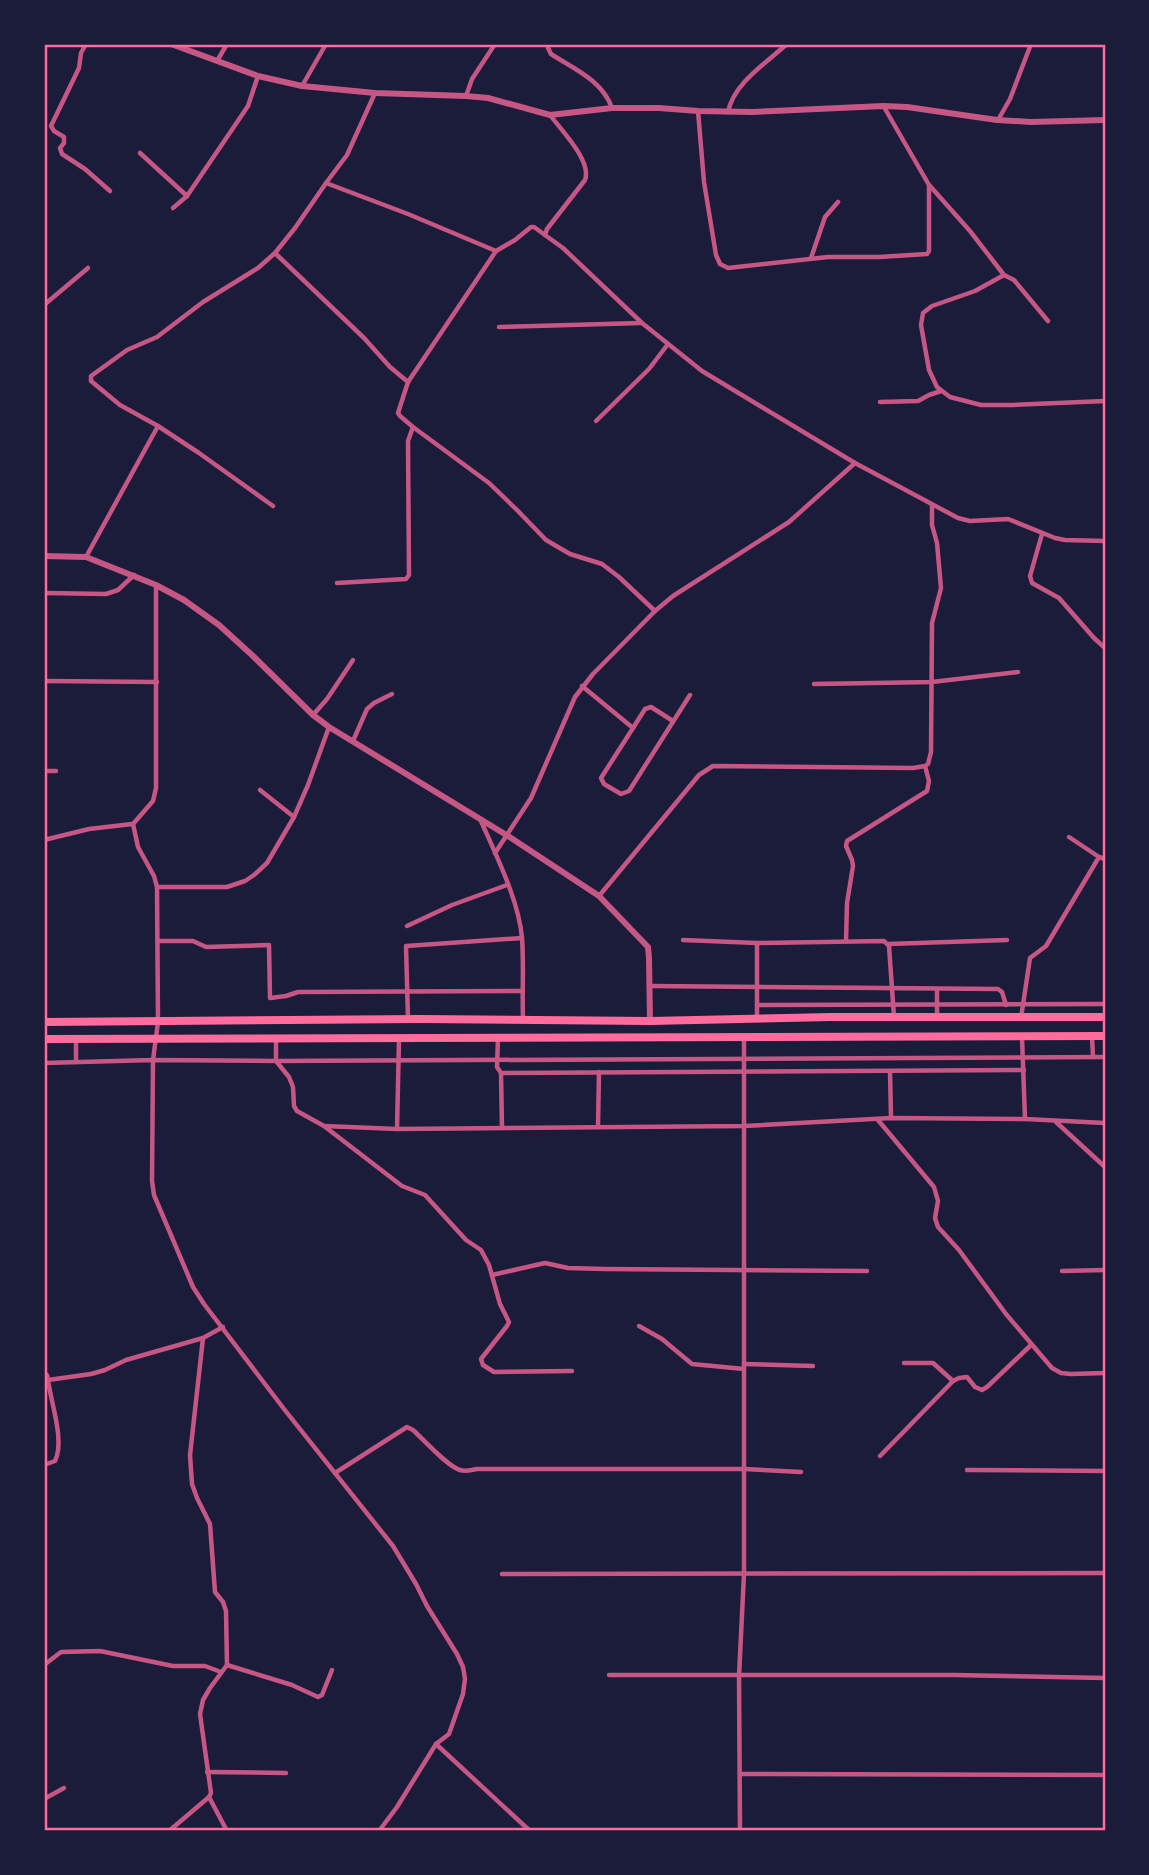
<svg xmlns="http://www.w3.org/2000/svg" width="1149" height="1875" font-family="'Source Sans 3',sans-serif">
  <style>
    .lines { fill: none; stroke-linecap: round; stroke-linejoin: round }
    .minor { stroke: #c65784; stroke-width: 4.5 }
    .tertiary { stroke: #c65784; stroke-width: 6 }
    .primary { stroke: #ff6b9d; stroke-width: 8 }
    .neatline { fill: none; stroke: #ff6b9d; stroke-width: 2.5 }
  </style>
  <rect width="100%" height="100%" fill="#1b1b3a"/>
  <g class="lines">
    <g class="minor">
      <polyline points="86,44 81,53 79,68 51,126 54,131 64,137 64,143 60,148 62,154 85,169 110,191"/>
      <path d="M549,44L548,48L551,54C574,69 602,80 612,108"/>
      <polyline points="217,61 227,44"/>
      <polyline points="302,86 326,44"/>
      <polyline points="466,96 472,79 495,44"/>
      <polyline points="698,111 704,182 716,255 720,264 728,268 828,257 879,257 927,254 929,251 929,185 884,107"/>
      <path d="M728,112C734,83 766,63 787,44"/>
      <path d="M550,115C562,131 592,161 585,180L547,229L545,235L563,248L642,323L702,371L855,463L958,518L970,521L1008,519L1055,538L1065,540L1105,541"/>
      <polyline points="998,120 1010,99 1031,44"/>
      <polyline points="140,153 187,196 248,106 258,76"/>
      <polyline points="326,183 408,214 496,251"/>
      <polyline points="930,186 970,231 1004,275 1014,280 1048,321"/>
      <polyline points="173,208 187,196"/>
      <polyline points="545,235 534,227 531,227 515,240 496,251 408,382 398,413 400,416 413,427 489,483 516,509 546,540 570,554 602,564 619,577 655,611"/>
      <polyline points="275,253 364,338 390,367 408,382"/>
      <polyline points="811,258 825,217 838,202"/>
      <polyline points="1004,275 975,291 932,306 923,313 921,325 929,370 937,387 950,397 981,405 1013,405 1105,401"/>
      <polyline points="44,305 88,268"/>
      <polyline points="499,327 641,323"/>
      <polyline points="880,402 918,401 929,395 941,391"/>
      <polyline points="596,421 649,369 668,344"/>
      <polyline points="158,426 199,453 273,506"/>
      <polyline points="1042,534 1030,576 1032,583 1059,598 1094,638 1105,648"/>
      <polyline points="86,557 158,426 120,405 91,381 91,376 127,350 157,337 203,302 258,268 275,253 295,228 326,183 347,155 375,93"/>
      <polyline points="337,583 406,579 409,575 408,441 413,427"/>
      <polyline points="156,586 156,788 153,801 133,824 138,847 154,876 157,887 158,1022 153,1060 152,1181 154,1195 193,1287 204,1304 284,1409 393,1546 416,1584 427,1606 457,1654 463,1667 465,1679 463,1694 449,1734 436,1744 397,1807 379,1831"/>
      <polyline points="44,593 106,594 118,590 134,575"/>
      <polyline points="44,681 157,682"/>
      <polyline points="814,684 932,682 1018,672"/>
      <polyline points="582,686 633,728 601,778 604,784 621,794 629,791 690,695"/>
      <polyline points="313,715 327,699 353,660"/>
      <polyline points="633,728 645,709 651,707 673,721"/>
      <polyline points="353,741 367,709 374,703 392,694"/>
      <polyline points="44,771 56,771"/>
      <polyline points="260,790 294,817"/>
      <path d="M481,821C496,855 519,901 522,938C524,965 522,992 523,1019"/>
      <polyline points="1069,837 1099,857"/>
      <polyline points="44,840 89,829 132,824"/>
      <polyline points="495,853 531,798 575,697 593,674 655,611 673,596 789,522 855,463"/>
      <polyline points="157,887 227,887 245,881 254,875 267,863 294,817 308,785 329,727"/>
      <polyline points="599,896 699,775 713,766 913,768 925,766 928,764 931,752 932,623 941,588 937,543 932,525 932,505"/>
      <polyline points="407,926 452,905 507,885"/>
      <polyline points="683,940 757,943"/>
      <polyline points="158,941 193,941 206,947 269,945 270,998 286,996 298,992 522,991"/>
      <polyline points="846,941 847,903 853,866 852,860 846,846 847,841 927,791 929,781 925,766"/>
      <polyline points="888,944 1007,940"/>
      <polyline points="650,986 998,989 1002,992 1006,1005"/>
      <polyline points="937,990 937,1017"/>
      <polyline points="757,1005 1105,1004"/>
      <polyline points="757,1018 757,943 884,941 889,946 894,1017"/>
      <polyline points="1021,1018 1030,958 1046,946 1099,857 1105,859"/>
      <polyline points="408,1019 406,946 522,938"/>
      <polyline points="1022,1037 1025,1119"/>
      <polyline points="1092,1037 1093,1057"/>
      <polyline points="498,1038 497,1067 501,1073 1024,1070"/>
      <polyline points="276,1039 276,1061 1105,1057"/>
      <polyline points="76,1062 76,1040"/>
      <polyline points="44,1063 153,1060 276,1061 289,1077 293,1087 294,1106 297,1111 324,1126 402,1186 425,1195 466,1240 481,1250 489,1265 500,1304 509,1322 507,1326 481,1359 483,1365 494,1372 572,1371"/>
      <polyline points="890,1071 891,1118"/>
      <polyline points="501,1073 502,1128"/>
      <polyline points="878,1120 934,1187 938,1201 935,1218 938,1227 959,1250 1006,1314 1040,1354 1052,1368 1061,1373 1071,1374 1105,1373"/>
      <polyline points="1056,1122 1105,1167"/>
      <polyline points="324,1126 397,1129 744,1126 891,1118 1025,1119 1105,1123"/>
      <polyline points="598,1127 599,1072"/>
      <polyline points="397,1129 399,1039"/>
      <polyline points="1062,1271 1105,1270"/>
      <polyline points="492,1275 545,1263 568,1268 604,1269 867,1271"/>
      <polyline points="639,1326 662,1339 692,1364 744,1369"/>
      <polyline points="904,1363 933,1363 953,1381"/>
      <polyline points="744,1364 813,1366"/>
      <path d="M44,1373L47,1375L48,1380C51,1403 65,1441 55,1461L44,1465"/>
      <polyline points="48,1380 91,1374 105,1370 126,1360 203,1338 223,1327"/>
      <polyline points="880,1456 953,1381 959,1378 967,1377 975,1387 982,1390 987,1387 1031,1345"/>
      <polyline points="967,1470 1105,1471"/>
      <path d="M335,1473L407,1427L413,1430C424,1440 447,1466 460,1470C466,1472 471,1470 477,1469H744L801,1472"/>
      <polyline points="502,1574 1105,1573"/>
      <polyline points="44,1665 61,1652 100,1651 173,1666 205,1666 221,1672"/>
      <polyline points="227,1665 292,1685 318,1697 322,1695 332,1670"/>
      <polyline points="609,1675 955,1675 1105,1678"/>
      <polyline points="436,1744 530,1831"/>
      <polyline points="207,1772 286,1773"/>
      <polyline points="740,1774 1105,1775"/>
      <polyline points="209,1797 227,1831"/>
      <polyline points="44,1799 64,1788"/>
      <polyline points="169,1831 209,1797 211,1793 200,1714 203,1700 210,1688 227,1665 226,1611 223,1602 215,1592 210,1524 197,1498 192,1484 190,1455 203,1338"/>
      <polyline points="740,1831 739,1676 744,1574 744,1038"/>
    </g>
    <g class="tertiary">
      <polyline points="171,44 258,76 302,86 375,93 466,96 488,98 550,115 612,108 659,108 698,111 752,112 883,106 907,107 997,120 1031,122 1105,120"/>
      <polyline points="44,556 86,557 156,585 184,600 219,625 253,656 313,715 329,727 508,836 599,896 648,947 649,958 650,1021"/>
    </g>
    <g class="primary">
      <polyline points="44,1022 420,1019 650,1021 831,1017 1105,1017"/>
      <polyline points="44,1039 1105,1036"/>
    </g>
  </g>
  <rect width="1149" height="1875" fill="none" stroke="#1b1b3a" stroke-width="91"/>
  <rect x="46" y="46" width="1058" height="1783" class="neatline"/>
</svg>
